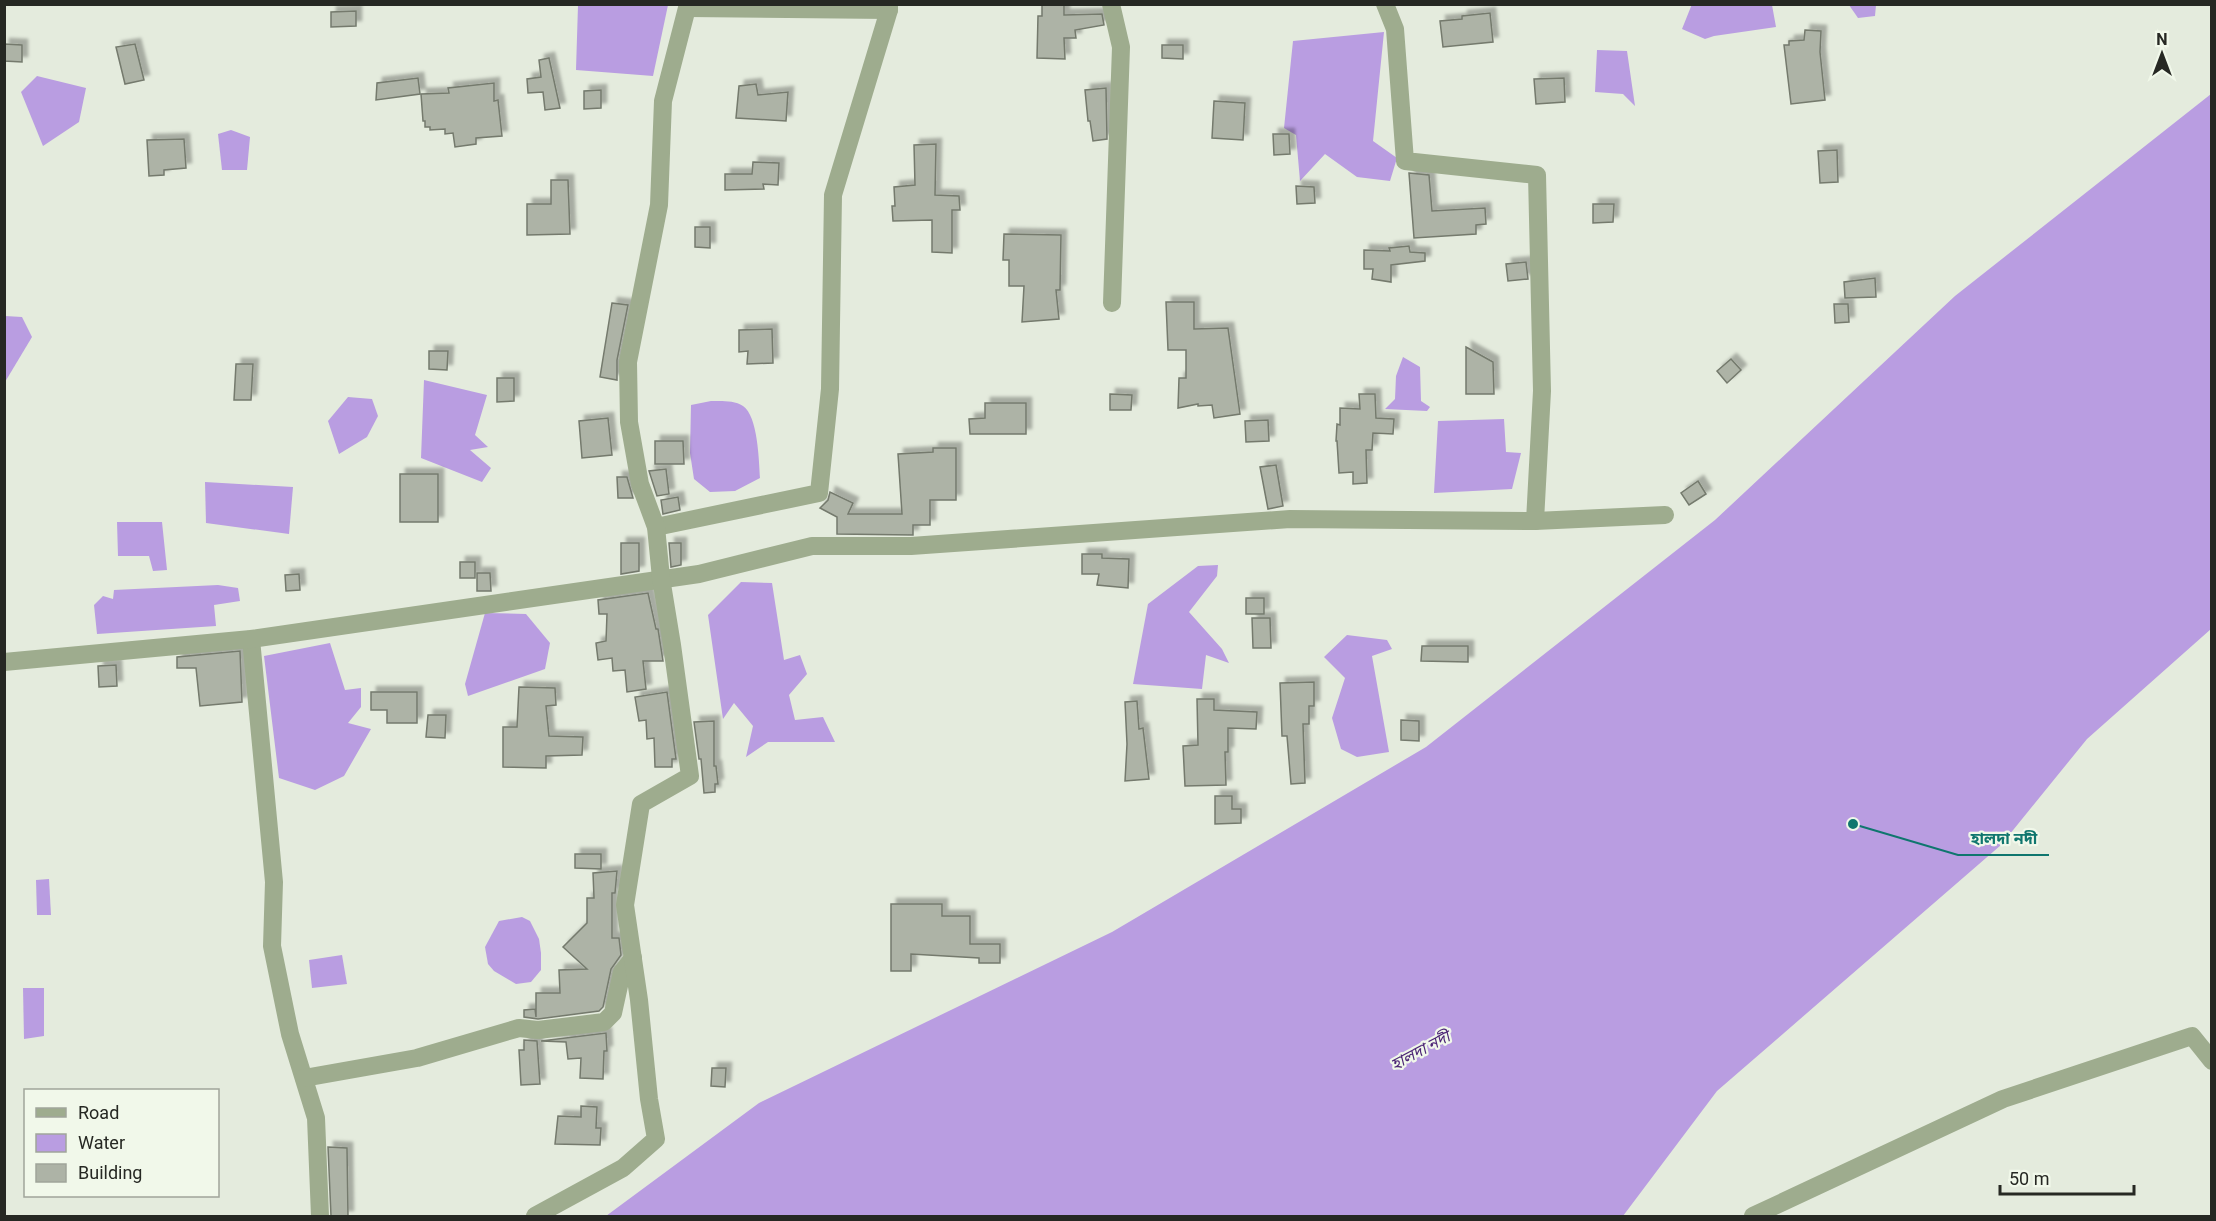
<svg xmlns="http://www.w3.org/2000/svg" width="2216" height="1221" font-family="Roboto,'Noto Sans Bengali',sans-serif">
  <style>
    .water { fill: #b99de1 }
    .building { fill: #adb3a6; stroke: #747a6d; stroke-width: 1.5; filter: url(#shadow) }
    .lines { fill: none; stroke-linecap: round; stroke-linejoin: round }
    .minor { stroke: #9eac8e; stroke-width: 18 }
    .labels { text-anchor: middle; stroke-width: 4.5; stroke-linejoin: round; paint-order: stroke }
    .water-label { font-size: 16px; font-style: italic; fill: #4d2676; stroke: #f1f8ea }
    .leader { fill: none; stroke: #0f766e; stroke-width: 2 }
    .callout-dot { fill: #0f766e; stroke: #f1f8ea; stroke-width: 2 }
    .callout-label { font-size: 16px; text-anchor: middle; font-weight: bold; fill: #0f766e; stroke: #f1f8ea; stroke-width: 4.5; stroke-linejoin: round; paint-order: stroke }
  </style>
  <defs>
    <filter id="shadow"><feDropShadow dx="5.5" dy="-5.5" stdDeviation="1.5" flood-color="#0004"/></filter>
  </defs>
  <rect width="100%" height="100%" fill="#e4ebdd"/>
  <g class="water">
    <polygon points="1692,4 1772,5 1776,27 1714,36 1705,39 1682,29"/>
    <polygon points="578,5 668,5 653,76 576,70"/>
    <polygon points="1849,5 1876,5 1875,16 1858,18"/>
    <polygon points="1384,32 1373,141 1397,158 1390,181 1357,177 1325,154 1300,181 1296,135 1284,128 1293,41"/>
    <polygon points="1597,50 1627,51 1635,106 1623,94 1595,92"/>
    <polygon points="37,76 86,88 79,122 43,146 21,92"/>
    <polygon points="2211,94 2211,629 2087,739 2001,845 1717,1091 1623,1216 606,1216 759,1103 1112,932 1426,747 1715,520 1955,296"/>
    <polygon points="231,130 250,137 247,170 222,170 218,134"/>
    <polygon points="5,316 22,317 32,337 5,382"/>
    <polygon points="1403,357 1420,367 1421,401 1430,407 1427,411 1385,409 1395,399 1396,376"/>
    <polygon points="424,380 487,395 475,435 488,447 470,450 491,468 482,482 421,458"/>
    <polygon points="348,397 372,399 378,416 367,437 339,454 328,421"/>
    <path d="M711,401C721,401 734,400 743,406C758,416 759,461 760,478L735,491L710,492L694,479L690,453L691,405Z"/>
    <polygon points="1504,419 1506,452 1521,453 1512,489 1434,493 1438,421"/>
    <polygon points="205,482 293,487 289,534 206,523"/>
    <polygon points="117,522 162,522 167,570 153,571 149,556 118,556"/>
    <polygon points="1218,565 1217,576 1189,612 1222,649 1229,663 1206,655 1202,689 1133,684 1148,604 1198,566"/>
    <polygon points="741,582 772,583 784,660 800,655 807,674 789,695 795,720 823,717 835,742 768,742 746,757 753,726 734,703 723,719 708,615"/>
    <polygon points="218,585 238,588 240,601 214,605 216,626 97,634 94,605 103,596 113,599 114,590"/>
    <polygon points="485,613 526,614 550,643 545,669 468,696 465,684"/>
    <polygon points="1347,635 1387,640 1392,649 1372,656 1389,752 1357,757 1341,749 1332,718 1345,678 1324,657"/>
    <polygon points="330,643 345,690 361,688 361,707 348,723 371,729 344,776 315,790 279,778 264,656"/>
    <polygon points="49,879 51,915 37,915 36,880"/>
    <polygon points="522,917 530,921 539,939 541,953 541,970 531,982 516,984 494,971 488,964 485,947 499,921"/>
    <polygon points="342,955 347,984 312,988 309,960"/>
    <polygon points="44,988 44,1036 24,1039 23,988"/>
  </g>
  <g class="building">
    <polygon points="1042,4 1064,4 1064,15 1102,14 1104,25 1075,30 1076,38 1064,38 1065,59 1037,58 1038,16 1042,16"/>
    <polygon points="356,11 356,26 331,27 331,12"/>
    <polygon points="1490,13 1493,42 1443,47 1440,21 1462,19 1462,16"/>
    <polygon points="1805,30 1821,31 1820,52 1825,100 1791,104 1784,45 1789,45 1789,41 1804,40"/>
    <polygon points="4,44 22,45 22,62 4,61"/>
    <polygon points="135,44 144,80 125,84 116,47"/>
    <polygon points="1162,45 1183,45 1183,59 1162,58"/>
    <polygon points="549,58 560,108 545,110 543,92 528,93 527,79 541,77 539,60"/>
    <polygon points="418,78 420,94 376,100 377,83"/>
    <polygon points="1564,78 1565,102 1536,104 1534,79"/>
    <polygon points="494,83 494,101 498,100 502,136 476,138 476,144 455,147 453,133 445,134 445,129 430,130 430,127 425,127 425,121 423,121 421,94 449,93 448,88"/>
    <polygon points="756,84 758,95 788,92 786,121 736,118 739,86"/>
    <polygon points="1106,88 1107,139 1093,141 1090,121 1088,121 1085,90"/>
    <polygon points="601,90 601,108 584,109 584,91"/>
    <polygon points="1214,101 1245,103 1243,140 1212,138"/>
    <polygon points="1273,134 1289,134 1290,154 1274,155"/>
    <polygon points="184,139 186,168 164,170 164,175 149,176 147,140"/>
    <polygon points="936,144 935,195 959,196 960,210 952,210 952,253 932,252 932,220 893,221 892,206 895,206 894,187 915,185 914,145"/>
    <polygon points="1837,150 1838,182 1820,183 1818,151"/>
    <polygon points="753,162 779,163 778,185 763,184 764,189 725,190 725,174 752,174"/>
    <polygon points="1409,173 1429,175 1432,211 1485,208 1486,224 1476,225 1476,234 1414,238"/>
    <polygon points="551,180 568,180 570,234 527,235 527,204 551,204"/>
    <polygon points="1296,186 1314,187 1315,203 1297,204"/>
    <polygon points="1593,204 1614,204 1613,222 1593,223"/>
    <polygon points="695,227 710,227 710,248 695,247"/>
    <polygon points="1004,234 1061,235 1060,290 1056,290 1059,319 1022,322 1024,286 1009,286 1009,260 1003,260"/>
    <polygon points="1409,246 1410,252 1425,253 1425,261 1391,265 1391,282 1372,279 1373,269 1364,269 1364,250 1390,251 1389,248"/>
    <polygon points="1526,262 1528,279 1508,281 1506,264"/>
    <polygon points="1875,278 1876,297 1845,298 1844,282"/>
    <polygon points="1166,302 1194,302 1194,329 1228,328 1240,414 1214,418 1212,405 1198,406 1198,404 1178,408 1179,378 1186,378 1186,350 1168,350"/>
    <polygon points="612,303 628,305 617,360 617,380 600,377"/>
    <polygon points="1834,304 1848,304 1849,322 1835,323"/>
    <polygon points="772,329 773,363 747,364 748,351 739,352 739,330"/>
    <polygon points="1466,347 1493,362 1494,394 1466,394"/>
    <polygon points="429,351 448,351 447,370 429,369"/>
    <polygon points="1731,359 1741,370 1727,383 1717,371"/>
    <polygon points="236,364 253,364 251,400 234,400"/>
    <polygon points="497,378 514,378 514,401 497,402"/>
    <polygon points="1110,394 1132,395 1131,410 1110,410"/>
    <polygon points="1359,394 1375,394 1376,418 1394,419 1393,434 1373,433 1372,450 1366,450 1367,483 1353,484 1353,472 1339,473 1337,441 1336,441 1337,424 1340,425 1340,408 1360,409"/>
    <polygon points="985,403 1026,403 1026,434 970,434 969,419 985,418"/>
    <polygon points="608,418 612,455 582,458 579,421"/>
    <polygon points="1268,420 1269,441 1246,442 1245,421"/>
    <polygon points="655,441 683,441 684,464 655,464"/>
    <polygon points="933,448 956,448 956,500 930,500 930,525 913,525 913,535 837,534 837,517 820,508 828,500 830,492 853,503 848,514 902,514 898,454 933,452"/>
    <polygon points="1276,465 1283,506 1268,509 1260,467"/>
    <polygon points="666,469 669,494 657,496 649,471"/>
    <rect x="400" y="474" width="38" height="48"/>
    <polygon points="617,477 627,477 633,498 618,498"/>
    <polygon points="1698,481 1706,494 1689,505 1681,493"/>
    <polygon points="678,497 680,510 663,514 661,500"/>
    <polygon points="621,543 639,543 639,571 621,574"/>
    <polygon points="669,543 681,543 681,565 671,567"/>
    <polygon points="1082,554 1102,554 1102,558 1129,559 1128,588 1097,585 1099,574 1082,574"/>
    <rect x="460" y="562" width="15" height="16"/>
    <polygon points="477,573 490,573 491,591 477,591"/>
    <polygon points="299,574 300,590 286,591 285,575"/>
    <polygon points="648,593 656,629 658,629 663,661 643,661 646,689 627,692 625,670 613,671 612,658 598,660 596,643 606,641 607,614 599,614 598,600"/>
    <rect x="1246" y="598" width="18" height="16"/>
    <polygon points="1252,618 1270,618 1271,648 1253,648"/>
    <polygon points="1422,646 1468,646 1468,662 1421,661"/>
    <polygon points="240,651 242,702 200,706 196,668 177,668 177,657"/>
    <polygon points="116,665 117,686 99,687 98,666"/>
    <polygon points="1314,682 1314,706 1309,706 1309,724 1303,724 1305,783 1291,784 1287,736 1282,736 1280,683"/>
    <polygon points="519,687 555,688 556,705 546,706 549,736 583,737 582,755 546,756 546,768 503,767 503,727 517,727"/>
    <polygon points="371,692 417,692 417,723 387,723 387,710 371,710"/>
    <polygon points="667,692 676,759 672,759 672,767 655,767 654,738 647,739 646,720 639,721 635,697"/>
    <polygon points="1197,699 1214,699 1214,710 1257,712 1256,729 1228,728 1228,752 1225,752 1226,785 1185,786 1183,746 1198,745"/>
    <polygon points="1137,701 1139,729 1143,728 1149,779 1125,781 1127,744 1125,702"/>
    <polygon points="428,715 446,715 445,738 426,737"/>
    <polygon points="1401,720 1419,721 1419,741 1401,740"/>
    <polygon points="714,721 714,766 716,766 718,784 715,784 715,792 704,793 701,759 699,759 694,722"/>
    <polygon points="1215,796 1232,796 1232,809 1241,809 1241,823 1215,824"/>
    <polygon points="575,854 601,854 601,869 575,868"/>
    <polygon points="617,871 615,893 612,893 612,938 619,938 621,955 611,969 603,1007 599,1011 538,1019 524,1017 524,1010 535,1009 536,1017 536,993 560,993 559,970 587,969 563,947 587,923 587,898 594,898 593,873"/>
    <polygon points="891,904 942,904 942,916 970,916 970,944 1000,944 1000,963 979,963 979,958 911,954 911,971 891,971"/>
    <polygon points="606,1033 607,1051 604,1051 603,1079 580,1078 581,1058 568,1059 566,1042 541,1041"/>
    <polygon points="524,1040 537,1041 540,1084 521,1085 519,1050 524,1050"/>
    <polygon points="712,1068 726,1068 725,1087 711,1086"/>
    <polygon points="581,1106 597,1107 596,1128 601,1128 600,1145 555,1144 558,1116 581,1117"/>
    <polygon points="328,1147 347,1148 348,1216 331,1216"/>
  </g>
  <g class="lines">
    <g class="minor">
      <polyline points="1111,4 1121,47 1112,303"/>
      <polyline points="1385,4 1395,29 1405,161 1537,175 1542,391 1535,521"/>
      <polyline points="688,8 889,10 889,4"/>
      <polyline points="656,527 819,493 830,389 833,195 889,10"/>
      <polyline points="251,639 274,882 272,946 290,1034 316,1118 320,1216"/>
      <polyline points="4,662 251,639 699,574 812,546 911,546 1290,519 1535,521 1665,515"/>
      <polyline points="304,1078 417,1058 519,1028 538,1030 604,1022 613,1013 622,972 633,958"/>
      <polyline points="535,1216 623,1168 656,1139 649,1099 639,1000 625,905 641,804 690,776 672,645 661,578 656,527 640,484 629,422 628,362 659,205 663,101 688,4"/>
      <polyline points="1753,1216 2003,1099 2192,1036 2212,1061"/>
    </g>
  </g>
  <g class="labels">
    <g class="water-label">
      <text transform="translate(1420 1050) rotate(-28)" y="6">হালদা নদী</text>
    </g>
  </g>
  <path class="leader" d="M1853 824L1958 855H2049"/>
  <circle class="callout-dot" cx="1853" cy="824" r="6"/>
  <g class="callout-label">
    <text x="2004" y="844">হালদা নদী</text>
  </g>
  <rect width="2216" height="1221" fill="none" stroke="#262823" stroke-width="12"/>
  <rect x="24" y="1089" width="195" height="108" fill="#f1f8ea" stroke="#a0a59a" stroke-width="1.5"/>
  <rect x="36" y="1108" width="30" height="9" fill="#9eac8e" stroke="#a0a59a" stroke-width="1.5"/>
  <text x="78" y="1119" font-size="18" fill="#262823">Road</text>
  <rect x="36" y="1134" width="30" height="18" fill="#b99de1" stroke="#a0a59a" stroke-width="1.5"/>
  <text x="78" y="1149" font-size="18" fill="#262823">Water</text>
  <rect x="36" y="1164" width="30" height="18" fill="#adb3a6" stroke="#a0a59a" stroke-width="1.5"/>
  <text x="78" y="1179" font-size="18" fill="#262823">Building</text>
  <g transform="translate(2162 54)" stroke="#f1f8ea" stroke-width="4.5" paint-order="stroke">
  <path d="M0-4.5L10 22L0 15L-10 22Z" fill="#262823"/>
  <text y="-9" font-size="16" font-weight="bold" text-anchor="middle" fill="#262823">N</text>
  </g>
  <path d="M2000 1185v9h134v-9" fill="none" stroke="#262823" stroke-width="3"/>
  <text x="2009" y="1185" font-size="18" fill="#262823" stroke="#f1f8ea" stroke-width="4.5" paint-order="stroke">50 m</text>
</svg>
